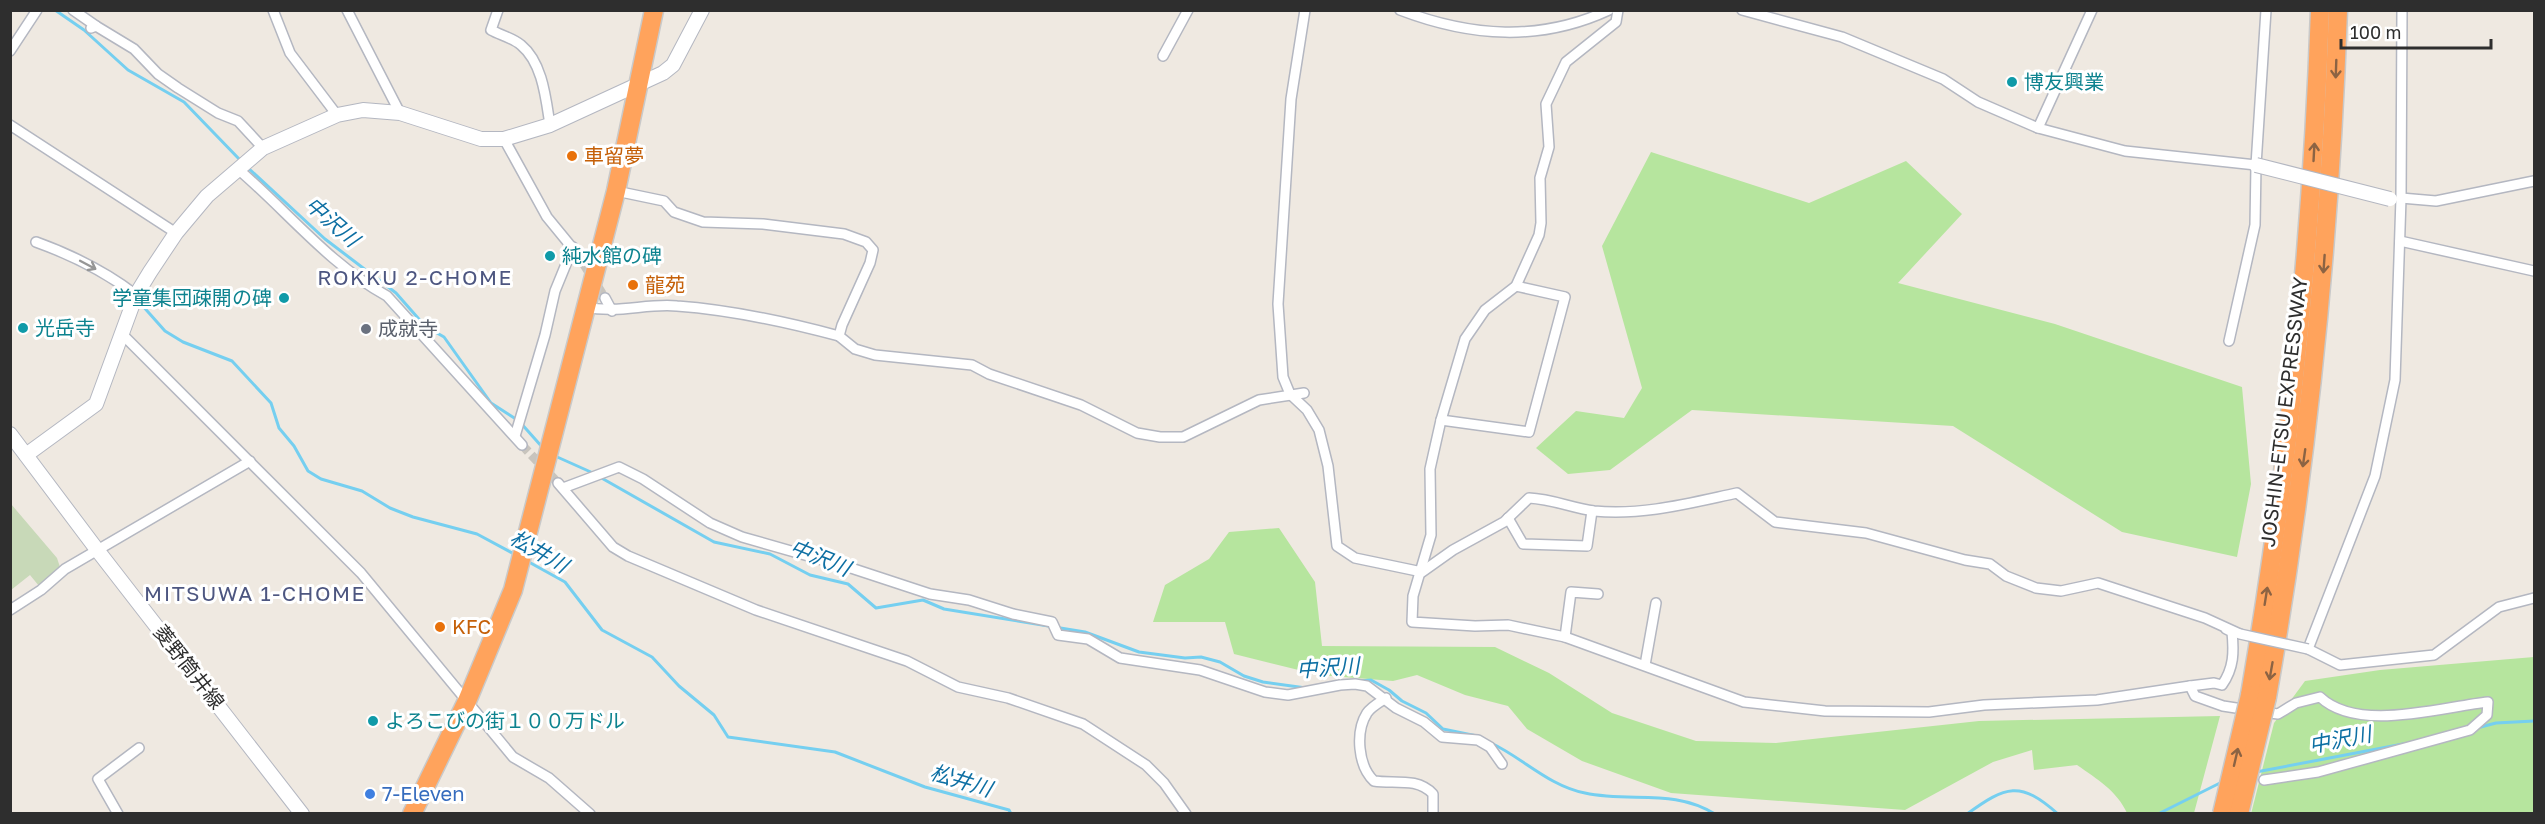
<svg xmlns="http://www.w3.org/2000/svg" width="2545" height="824" font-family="'Golos Text','Noto Sans JP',sans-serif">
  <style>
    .green { fill: #b6e59e }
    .cemetery { fill: #c8d9b8 }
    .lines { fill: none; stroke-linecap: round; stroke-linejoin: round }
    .stream { stroke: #75cff0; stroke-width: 3 }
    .street-tunnel { stroke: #c8c4bd; stroke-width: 9; stroke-dasharray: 9 4.5; stroke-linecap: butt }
    .street-casing { stroke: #b4b7c1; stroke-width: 12 }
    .secondary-casing { stroke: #b4b7c1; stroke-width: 16 }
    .highway-casing { stroke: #c9c9c9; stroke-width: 21 }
    .street { stroke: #fff; stroke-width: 9 }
    .secondary { stroke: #fff; stroke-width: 14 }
    .highway { stroke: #ffa35c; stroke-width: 18 }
    .street-bridge-casing { stroke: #b4b7c1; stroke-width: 12; stroke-linecap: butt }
    .secondary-bridge-casing { stroke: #b4b7c1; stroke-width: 16; stroke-linecap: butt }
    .highway-bridge-casing { stroke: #c9c9c9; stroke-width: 21; stroke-linecap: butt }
    .street-bridge { stroke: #fff; stroke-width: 9 }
    .secondary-bridge { stroke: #fff; stroke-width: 14 }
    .highway-bridge { stroke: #ffa35c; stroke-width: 18 }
    .oneway { stroke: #8c6343 }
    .oneway2 { stroke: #969696 }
    .culture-dot { fill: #0f9aa8; stroke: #fff; stroke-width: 2 }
    .food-dot { fill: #e8710a; stroke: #fff; stroke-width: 2 }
    .worship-dot { fill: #6b7280; stroke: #fff; stroke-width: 2 }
    .shop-dot { fill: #3f7fe0; stroke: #fff; stroke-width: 2 }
    .labels { text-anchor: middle; stroke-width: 6; stroke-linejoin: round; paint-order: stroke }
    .culture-label { font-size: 20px; fill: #0d838f; stroke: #fff; text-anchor: start }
    .food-label { font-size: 20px; fill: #c56008; stroke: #fff; text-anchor: start }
    .worship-label { font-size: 20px; fill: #5b616d; stroke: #fff; text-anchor: start }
    .street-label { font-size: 20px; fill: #2e2e2e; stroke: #fff }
    .shop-label { font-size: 20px; fill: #366cbe; stroke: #fff; text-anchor: start }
    .water-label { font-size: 21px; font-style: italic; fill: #0d6fa3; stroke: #fff }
    .neighbourhood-label { font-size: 21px; letter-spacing: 1.5px; fill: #4d5680; stroke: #fff }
  </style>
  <rect width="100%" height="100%" fill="#efe9e1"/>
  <g class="green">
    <polygon points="1651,152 1809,203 1906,161 1962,214 1898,283 2055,324 2242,387 2251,484 2237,557 2122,532 1953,426 1692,410 1610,470 1568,474 1536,448 1576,411 1624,418 1642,388 1602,246"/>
    <path d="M1279,528L1315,582L1322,646L1495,647L1549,673L1612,713L1696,741L1776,743L1979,721L2220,716L2194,813H2127C2117,791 2097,779 2077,765L2034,770L2032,750L1993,762L1905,810L1671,793L1582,761L1527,729L1508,706L1465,695L1417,675L1393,681L1319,675L1234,654L1225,622H1153L1165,585L1209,559L1229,532Z"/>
    <polygon points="2534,657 2534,813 2251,814 2274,723 2305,681 2380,670"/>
  </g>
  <polygon class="cemetery" points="11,504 57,558 60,567 39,586 30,575 11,590"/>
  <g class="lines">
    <g class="stream">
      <polyline points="55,10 84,30 128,70 184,102 241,161"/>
      <polyline points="246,166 325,239 396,293 425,326 444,337 491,403 519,421 543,448"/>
      <polyline points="141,304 165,331 183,342 232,361 271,403 279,428 294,446 308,471 321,479 362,491 390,508 413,517 477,534 516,555"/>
      <polyline points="555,456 593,473"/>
      <polyline points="598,476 714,542 770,554 810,575 848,584 876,608 923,600 944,609 1085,632 1139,652 1185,658 1201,657 1220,662 1244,676 1263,682 1306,688"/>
      <polyline points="527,561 565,582 602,630 652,657 679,686 714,715 728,737 835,752 925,787 1009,810 1011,814"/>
      <polyline points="1360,681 1371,680 1389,690 1402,701 1426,713 1443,729 1477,736"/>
      <polyline points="2477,728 2496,723 2534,721"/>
      <path d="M1491,743C1523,758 1549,786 1585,793C1631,803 1673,788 1715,814"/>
      <polyline points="2256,772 2403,744"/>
      <path d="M1967,814C2006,786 2020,780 2058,814"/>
      <polyline points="2158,814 2224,781"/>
    </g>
    <g class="street-tunnel">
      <polyline points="576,252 605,298"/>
      <polyline points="522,445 558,483"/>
    </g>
    <g class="street-casing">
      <g id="street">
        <polyline points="73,10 96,26"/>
        <polyline points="273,10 290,53 337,115"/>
        <polyline points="347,10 400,113"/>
        <path d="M498,10L491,30C500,35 513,38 521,45C543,63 546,100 550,125"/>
        <path d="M1305,10L1291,99L1278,304L1283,377L1290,394L1307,410L1319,430L1328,466L1337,546L1355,558L1422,572L1453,550L1504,522L1529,498C1552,499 1572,508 1594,511C1642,516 1690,503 1737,493L1775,522L1866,533L1965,560L1990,564L2006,576L2036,588L2061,591L2098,583L2205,618L2240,634"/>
        <path d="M1400,10C1471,37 1540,42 1609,10"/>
        <polyline points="1618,10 1616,22 1566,62 1546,104 1549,147 1540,178 1541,223 1539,235 1516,286 1485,310 1465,339 1441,420 1430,469 1431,535 1413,596 1412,622 1475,626 1508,625 1565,637 1744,702 1825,711 1929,712 1984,705 2097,700 2190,686 2195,696 2223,706 2249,710"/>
        <polyline points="1742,10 1842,37 1943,79 1978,102 2038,128 2125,151 2256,165"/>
        <polyline points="2402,10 2401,198 2395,380 2375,476 2308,649 2340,665 2434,655 2499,607 2534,598"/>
        <polyline points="91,28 96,26 134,49 158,74 178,88 218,113 238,121 263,148"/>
        <polyline points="10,51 37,10"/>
        <polyline points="1163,56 1188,10"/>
        <polyline points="10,125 176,233"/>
        <polyline points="2038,128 2092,10"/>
        <polyline points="504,139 547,217 579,256"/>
        <path d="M239,170C288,212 330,265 387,296L522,445"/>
        <polyline points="616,191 664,201 674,212 703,222 763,224 844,234 866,242 873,250 870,263 842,325 839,336 855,349 875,355 972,365 989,374 1081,405 1137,433 1160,437 1183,437 1259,400 1304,393"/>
        <polyline points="2401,198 2436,201 2534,181"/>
        <polyline points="2400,241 2534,271"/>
        <path d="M36,242C72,255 106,272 136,295"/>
        <polyline points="605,298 612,311"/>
        <path d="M586,307C617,314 647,303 677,306C732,310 787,322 839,336"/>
        <polyline points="122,334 361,573 513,757 549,778 590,814"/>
        <polyline points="2229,341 2255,225 2256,165 2266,10"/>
        <polyline points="1441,420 1529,432 1565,297 1516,286"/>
        <polyline points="515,436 545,335 555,291 573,247"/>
        <polyline points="558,483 613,547 628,556 756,610 907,661 958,687 1008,698 1083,724 1146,765 1164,783 1186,814"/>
        <polyline points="563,488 619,467 643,479 710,523 742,537 854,569 930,594 969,600 1013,614 1052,622 1058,635 1088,639 1120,658 1200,670 1265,692 1288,695 1340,685 1355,684 1367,686 1396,708 1424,722 1442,737 1478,740 1490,747 1502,764"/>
        <polyline points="1508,518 1523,544 1587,546 1592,511"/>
        <polyline points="10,610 41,590 65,569 250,461"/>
        <polyline points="1565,637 1571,592 1598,594"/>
        <polyline points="1645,665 1656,603"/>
        <path d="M2190,686L2214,683L2222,685C2234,668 2234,652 2232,632L2226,629"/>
        <path d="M1386,698C1380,702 1371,707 1367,713C1355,732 1358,766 1374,781C1394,784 1417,777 1433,794V814"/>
        <path d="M2263,712L2278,714L2296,703L2320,697C2358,733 2441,707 2488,702L2487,715L2470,730L2318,772L2264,780"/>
        <polyline points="118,814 98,779 139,748"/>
      </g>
    </g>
    <g class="secondary-casing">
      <g id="secondary">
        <polyline points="10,434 98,551 302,814"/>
        <polyline points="26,455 96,404 136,295 150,272 176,233 207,196 263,148 337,115 363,110 400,113 481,139 504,139 550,125 663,73 673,65 702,10"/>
      </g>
    </g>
    <g class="highway-casing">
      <g id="highway">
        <path d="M2250,695C2289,468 2312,241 2320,10"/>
        <path d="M2267,697C2307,469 2330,241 2338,10"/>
        <polyline points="412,814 467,701 513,590 616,191 654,10"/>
      </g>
    </g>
    <use href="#street" class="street"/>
    <use href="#secondary" class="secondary"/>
    <use href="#highway" class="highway"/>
    <g class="street-bridge-casing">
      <polyline id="street-bridge" points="2240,634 2308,649"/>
    </g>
    <g class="secondary-bridge-casing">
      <polyline id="secondary-bridge" points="2256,165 2390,199"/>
    </g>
    <g class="highway-bridge-casing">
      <g id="highway-bridge">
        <polyline points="2222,814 2250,695"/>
        <polyline points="2239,814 2267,697"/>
      </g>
    </g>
    <use href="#street-bridge" class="street-bridge"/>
    <use href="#secondary-bridge" class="secondary-bridge"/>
    <use href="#highway-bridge" class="highway-bridge"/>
  </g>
  <defs><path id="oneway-shaft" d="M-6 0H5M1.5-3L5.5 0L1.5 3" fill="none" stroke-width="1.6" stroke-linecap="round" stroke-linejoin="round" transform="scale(1.5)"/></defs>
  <g class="oneway">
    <use href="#oneway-shaft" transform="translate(2336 69) rotate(92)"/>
    <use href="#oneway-shaft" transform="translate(2314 152) rotate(-87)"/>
    <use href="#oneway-shaft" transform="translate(2324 264) rotate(94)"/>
    <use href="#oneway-shaft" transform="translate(2304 458) rotate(98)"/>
    <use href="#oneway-shaft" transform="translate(2266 596) rotate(-81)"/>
    <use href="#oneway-shaft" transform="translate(2271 671) rotate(100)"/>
    <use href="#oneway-shaft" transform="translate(2236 757) rotate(-77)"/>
  </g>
  <use class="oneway2" href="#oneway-shaft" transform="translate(88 265) rotate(28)"/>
  <g class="culture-dot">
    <circle cx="2012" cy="82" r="6"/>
    <circle cx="550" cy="256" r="6"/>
    <circle cx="284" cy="298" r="6"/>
    <circle cx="23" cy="328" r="6"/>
    <circle cx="373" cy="721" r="6"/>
  </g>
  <g class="food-dot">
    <circle cx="572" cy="156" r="6"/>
    <circle cx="633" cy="285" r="6"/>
    <circle cx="440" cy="627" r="6"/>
  </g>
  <circle class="worship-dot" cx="366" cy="329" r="6"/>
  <circle class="shop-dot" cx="370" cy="794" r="6"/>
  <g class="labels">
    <g class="culture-label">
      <text x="2024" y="89">博友興業</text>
      <text x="562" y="263">純水館の碑</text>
      <text x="272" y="305" text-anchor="end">学童集団疎開の碑</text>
      <text x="35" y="335">光岳寺</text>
      <text x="385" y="728">よろこびの街１００万ドル</text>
    </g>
    <g class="food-label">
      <text x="584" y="163">車留夢</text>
      <text x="645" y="292">龍苑</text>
      <text x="452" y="634">KFC</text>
    </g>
    <g class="worship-label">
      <text x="378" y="336">成就寺</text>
    </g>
    <g class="street-label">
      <text transform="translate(2284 412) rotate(-83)" y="7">JOSHIN-ETSU EXPRESSWAY</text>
      <text transform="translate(189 667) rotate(52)" y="7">菱野筒井線</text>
    </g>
    <g class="shop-label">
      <text x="382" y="801">7-Eleven</text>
    </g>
    <g class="water-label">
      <text transform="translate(332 222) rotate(41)" y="7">中沢川</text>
      <text transform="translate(539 552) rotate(30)" y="7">松井川</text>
      <text transform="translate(820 558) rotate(22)" y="7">中沢川</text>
      <text transform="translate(1328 668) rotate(-4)" y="7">中沢川</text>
      <text transform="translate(2340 740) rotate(-11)" y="7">中沢川</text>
      <text transform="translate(961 781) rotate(17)" y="7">松井川</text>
    </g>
    <g class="neighbourhood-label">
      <text x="415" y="285">ROKKU 2-CHOME</text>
      <text x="255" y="601">MITSUWA 1-CHOME</text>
    </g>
  </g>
  <rect width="2545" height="824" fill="none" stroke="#2e2e2e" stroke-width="24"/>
  <path d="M2341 39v9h150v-9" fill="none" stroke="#2e2e2e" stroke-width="3"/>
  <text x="2350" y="39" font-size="18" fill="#2e2e2e" stroke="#ffffff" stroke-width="4.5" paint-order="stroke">100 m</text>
</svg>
